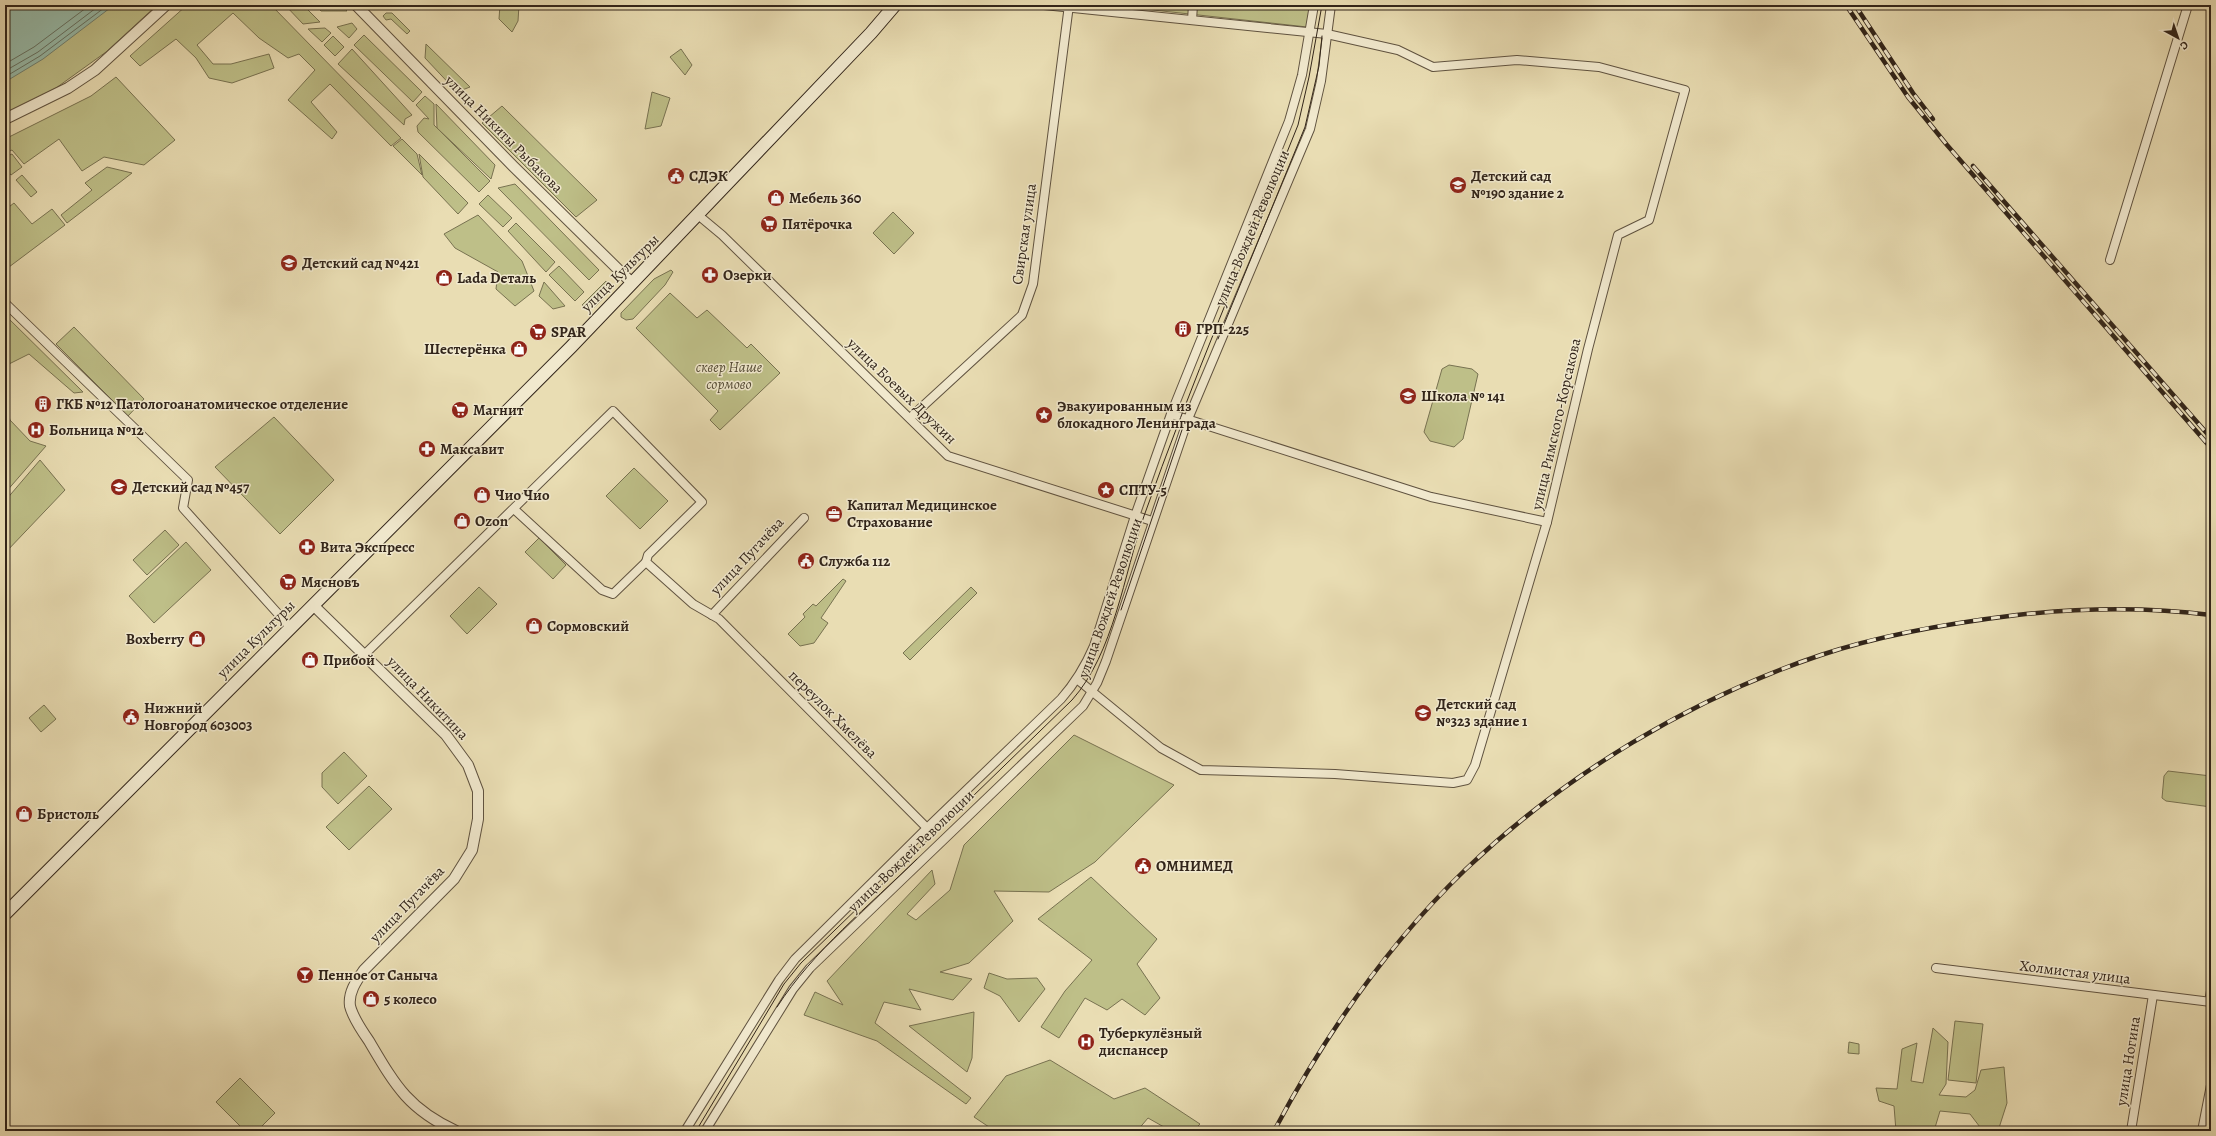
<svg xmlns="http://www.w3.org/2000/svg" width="2216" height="1136" font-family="Alegreya,serif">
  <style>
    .green { fill: #bebf88; stroke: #787251 }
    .water { fill: #97bcab; stroke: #6f8071 }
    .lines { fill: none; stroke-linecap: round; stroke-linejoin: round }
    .shore { stroke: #647062; stroke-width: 1 }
    .minor-casing { stroke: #605340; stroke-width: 10 }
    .tertiary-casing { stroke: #605340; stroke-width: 12 }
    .secondary-casing { stroke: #32251a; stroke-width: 14 }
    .minor { stroke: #f1e9ce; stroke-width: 8 }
    .tertiary { stroke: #f1e9ce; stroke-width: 10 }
    .secondary { stroke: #f1e9ce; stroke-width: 12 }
    .tram { stroke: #32251a; stroke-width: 1 }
    .rail-casing { stroke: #32251a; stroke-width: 4.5 }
    .rail { stroke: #f1e9ce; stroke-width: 3; stroke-dasharray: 9; stroke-linecap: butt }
    .labels { text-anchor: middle; stroke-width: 3; stroke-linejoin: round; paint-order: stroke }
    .street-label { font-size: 15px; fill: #32251a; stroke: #f1e9ce }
    .poi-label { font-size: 15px; font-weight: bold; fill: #32251a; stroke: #f1e9ce; text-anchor: start }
    .park-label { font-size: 15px; font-style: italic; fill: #554c36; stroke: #f1e9ce }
  </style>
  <rect width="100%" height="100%" fill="#e9ddb3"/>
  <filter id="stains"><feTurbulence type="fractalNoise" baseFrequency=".005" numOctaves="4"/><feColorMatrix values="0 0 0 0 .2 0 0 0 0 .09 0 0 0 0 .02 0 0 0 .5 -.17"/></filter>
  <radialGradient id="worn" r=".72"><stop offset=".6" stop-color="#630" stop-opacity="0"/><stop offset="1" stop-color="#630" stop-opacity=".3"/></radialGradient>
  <g class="green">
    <polygon points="5,5 157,5 106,52 56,88 5,114"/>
    <polygon points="187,5 271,5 401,138 391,146 330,84 311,102 337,132 332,139 288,100 315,70 299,54 288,58 259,38 233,13 197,45 213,64 231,64 269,54 274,68 232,83 209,78 196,58 176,39 140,66 130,56"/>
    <polygon points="285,5 303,5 320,22 303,24"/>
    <polygon points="315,5 341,5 347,11 321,11"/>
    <polygon points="500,5 519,5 518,21 512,32 499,19"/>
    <polygon points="1108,5 1310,5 1307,27"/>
    <polygon points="386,13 392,13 410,31 407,34 391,19 386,20 383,16"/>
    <polygon points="352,23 357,29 349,38 337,27"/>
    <polygon points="325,28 331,33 322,42 308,29"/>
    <polygon points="364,35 422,92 413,102 354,45"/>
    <polygon points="333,36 344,47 335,56 324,45"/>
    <polygon points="426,44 470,87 457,92 425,58"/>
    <polygon points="352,49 412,115 405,119 404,125 338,64"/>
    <polygon points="681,49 692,65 685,75 670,57"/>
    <polygon points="116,77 175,140 144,165 104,157 82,171 59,139 24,164 12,150 5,153 5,139 91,96"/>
    <polygon points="652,92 670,98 661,126 645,129"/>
    <polygon points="425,96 434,104 434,125 490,181 479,192 418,132 417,126 424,118 429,119 416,105"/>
    <polygon points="436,104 495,165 491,179 437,128"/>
    <polygon points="502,106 597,200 576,217 482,123"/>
    <polygon points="402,139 417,154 422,175 393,146"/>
    <polygon points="12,154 22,167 11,175 5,168 5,157"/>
    <polygon points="419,154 468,203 458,214 423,177"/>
    <polygon points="107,167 132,173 67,223 61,215 92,190 85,183"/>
    <polygon points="22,175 37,192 31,197 16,180"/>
    <polygon points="515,184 599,270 589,280 498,188"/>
    <polygon points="488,195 512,218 503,227 479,204"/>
    <polygon points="14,203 32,224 52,209 65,225 5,270 5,210"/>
    <polygon points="893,212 914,233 894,254 873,233"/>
    <polygon points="478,215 522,261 534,291 515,306 496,289 498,272 455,248 444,234"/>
    <polygon points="516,223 555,262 546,272 508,231"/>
    <polygon points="559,266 584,292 575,301 549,275"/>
    <polygon points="671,270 673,272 665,285 633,319 626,320 621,317 621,313 654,279"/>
    <polygon points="606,281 607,294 596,306 588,310 582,305"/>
    <polygon points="544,282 565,306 553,309 539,296"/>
    <polygon points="670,293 697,318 707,310 747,348 751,344 780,373 720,430 710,420 718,411 636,328"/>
    <polygon points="5,315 83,392 74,393 29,354 5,366"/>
    <polygon points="74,327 144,399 128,416 56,344"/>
    <polygon points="1449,365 1472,369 1478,374 1463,439 1454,447 1430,441 1424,432 1442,369"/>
    <polygon points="5,402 10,420 30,441 46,446 5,493"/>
    <polygon points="274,417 334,480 280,534 215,467"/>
    <polygon points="40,460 65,490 5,553 5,501"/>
    <polygon points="634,468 668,501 640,529 606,496"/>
    <polygon points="165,530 179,545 147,575 133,560"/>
    <polygon points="539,538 566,565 553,579 525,552"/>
    <polygon points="186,542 211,570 154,623 129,596"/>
    <polygon points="843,579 846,581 821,618 828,623 814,643 800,646 788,634 805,617 803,614 813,604 816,606"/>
    <polygon points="479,587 497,604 467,634 450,616"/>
    <polygon points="971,587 977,593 910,660 903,653"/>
    <polygon points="44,705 56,719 41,732 29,718"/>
    <polygon points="1074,735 1174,785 1095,862 1049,892 994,891 1013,921 969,963 940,972 972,979 953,1000 909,989 921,1010 884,1002 875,1023 971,1098 966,1104 877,1041 804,1015 815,992 843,1005 827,981 932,870 935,884 907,914 916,920 950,890 964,845"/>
    <polygon points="344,752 367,776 338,804 322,787 322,773"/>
    <polygon points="2168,771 2211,776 2211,807 2166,801 2162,798 2164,776"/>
    <polygon points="369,786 392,809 349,850 326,827"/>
    <polygon points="1091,877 1157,939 1137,964 1160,998 1145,1015 1122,999 1107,1010 1085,998 1059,1038 1041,1027 1065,991 1092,960 1038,919"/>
    <polygon points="989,973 1007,979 1037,978 1045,989 1019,1022 1000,996 984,988"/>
    <polygon points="974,1012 972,1058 967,1072 909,1026"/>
    <polygon points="1955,1021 1983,1024 1976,1083 1948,1080"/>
    <polygon points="1933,1028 1948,1042 1946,1084 1939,1095 1966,1097 1975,1090 1981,1070 2004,1067 2007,1103 1998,1131 1983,1131 1970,1114 1940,1111 1934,1131 1896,1131 1894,1106 1879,1101 1876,1088 1897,1089 1902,1049 1917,1043 1911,1081 1923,1083"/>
    <polygon points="1849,1042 1859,1044 1859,1054 1848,1053"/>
    <polygon points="1050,1060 1114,1099 1145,1088 1200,1124 1193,1131 1171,1131 1148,1118 1137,1131 995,1131 974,1117 1006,1076"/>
    <polygon points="240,1078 275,1113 257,1131 245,1131 216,1102"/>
  </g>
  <polygon class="water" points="5,5 114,5 43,59 5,82"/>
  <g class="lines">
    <g class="shore">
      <polyline points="5,64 34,47 90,5"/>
      <polyline points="5,71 38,52 100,5"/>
      <polyline points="5,77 40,56 108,5"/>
    </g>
    <g class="minor-casing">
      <g id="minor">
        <polyline points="1044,5 1327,34 1398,50 1433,67 1517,60 1599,67 1685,90 1649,220 1618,235 1588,349 1547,522 1475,765 1467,780 1453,783 1335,774 1201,770 1161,748 1078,680"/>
        <polyline points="1192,20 1193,5"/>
        <polyline points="698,215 722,235 948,456 1152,521"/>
        <polyline points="2110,260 2188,5"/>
        <polyline points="5,303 188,480 183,508 290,627"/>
        <polyline points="1171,414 1431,497 1547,522"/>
        <polyline points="910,418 1022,315 1033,284 1069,5"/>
        <polyline points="514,509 602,590 613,594 646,562"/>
        <polyline points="712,615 804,518"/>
        <polyline points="364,655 613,411 702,502 648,555 646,562 693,604 719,619 927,828"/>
        <polyline points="1936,968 2211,1002"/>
        <polyline points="2209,1002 2211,991"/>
        <path d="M685,1131L779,980L795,959L927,828L1061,699C1076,682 1085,667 1094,646L1135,516L1171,414L1289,121L1302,75L1314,5"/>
        <polyline points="705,1131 793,989 810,968 1083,706 1097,683 1106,661 1188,419 1310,129 1321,81 1331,5"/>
        <polyline points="2131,1131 2153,995"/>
        <polyline points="2202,1131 2211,1085"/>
      </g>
    </g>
    <g class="tertiary-casing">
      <g id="tertiary">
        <polyline points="356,5 513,166 632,283"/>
        <polyline points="5,119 68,88 95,70 166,5"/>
        <path d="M313,605L446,735L468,765L478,791V819L472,850L454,879L364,970C357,980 348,992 350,1006C353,1018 362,1031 369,1041C395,1085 408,1109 456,1131"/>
      </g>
    </g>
    <g class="secondary-casing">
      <polyline id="secondary" points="5,914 571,347 871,33 895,5"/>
    </g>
    <use href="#minor" class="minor"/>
    <use href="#tertiary" class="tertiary"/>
    <use href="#secondary" class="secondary"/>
    <g class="tram">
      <polyline points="1218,339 1305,127 1319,66 1322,36"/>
      <polyline points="1121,610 1185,421"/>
      <path d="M777,1007C813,951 870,905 917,859"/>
      <path d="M696,1131L784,984L801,963L1072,700C1114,653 1124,574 1144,516C1191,384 1246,255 1298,125L1309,77L1322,5"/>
    </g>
    <g class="rail-casing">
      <g id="rail">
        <polyline points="1846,5 1908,97 1947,145 2211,448"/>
        <polyline points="1855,5 1913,93 1933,119"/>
        <polyline points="1973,166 2211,438"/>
        <path d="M1274,1131C1325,1035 1387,945 1466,869C1566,774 1690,699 1821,655C1884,634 1951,623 2017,615C2081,608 2147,607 2211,615"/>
      </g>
    </g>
    <use href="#rail" class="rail"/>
  </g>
  <defs>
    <g id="civic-disc" transform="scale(0.9)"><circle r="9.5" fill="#8f2418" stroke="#f1e9ce"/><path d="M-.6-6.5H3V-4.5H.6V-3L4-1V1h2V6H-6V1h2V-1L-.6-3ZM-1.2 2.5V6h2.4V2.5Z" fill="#fff"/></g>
    <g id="school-disc" transform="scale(0.9)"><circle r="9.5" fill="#8f2418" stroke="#f1e9ce"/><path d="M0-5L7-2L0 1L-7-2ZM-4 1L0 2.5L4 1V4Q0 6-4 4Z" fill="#fff"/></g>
    <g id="shop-disc" transform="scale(0.9)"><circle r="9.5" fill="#8f2418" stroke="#f1e9ce"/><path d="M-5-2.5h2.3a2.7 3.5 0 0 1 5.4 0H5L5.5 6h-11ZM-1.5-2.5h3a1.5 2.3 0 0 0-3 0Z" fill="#fff"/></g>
    <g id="supermarket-disc" transform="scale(0.9)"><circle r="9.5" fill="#8f2418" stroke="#f1e9ce"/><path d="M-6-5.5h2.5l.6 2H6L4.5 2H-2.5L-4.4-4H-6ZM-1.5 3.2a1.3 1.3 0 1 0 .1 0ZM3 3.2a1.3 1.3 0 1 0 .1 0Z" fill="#fff"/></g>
    <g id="pharmacy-disc" transform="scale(0.9)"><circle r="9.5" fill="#8f2418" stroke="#f1e9ce"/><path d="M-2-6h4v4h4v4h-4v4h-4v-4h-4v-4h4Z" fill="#fff"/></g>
    <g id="building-disc" transform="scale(0.9)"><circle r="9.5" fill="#8f2418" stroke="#f1e9ce"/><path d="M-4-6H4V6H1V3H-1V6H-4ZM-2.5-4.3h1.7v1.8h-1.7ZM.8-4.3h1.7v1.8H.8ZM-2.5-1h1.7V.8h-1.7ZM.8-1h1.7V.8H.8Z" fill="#fff"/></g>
    <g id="sight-disc" transform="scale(0.9)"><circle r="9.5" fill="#8f2418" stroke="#f1e9ce"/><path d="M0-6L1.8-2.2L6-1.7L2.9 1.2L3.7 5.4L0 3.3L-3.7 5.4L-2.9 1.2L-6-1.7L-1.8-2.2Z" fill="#fff"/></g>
    <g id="hospital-disc" transform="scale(0.9)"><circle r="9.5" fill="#8f2418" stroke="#f1e9ce"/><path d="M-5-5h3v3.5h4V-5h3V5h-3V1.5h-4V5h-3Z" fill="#fff"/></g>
    <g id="office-disc" transform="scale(0.9)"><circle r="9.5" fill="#8f2418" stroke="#f1e9ce"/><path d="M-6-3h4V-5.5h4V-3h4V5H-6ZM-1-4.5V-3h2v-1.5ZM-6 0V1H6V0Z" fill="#fff"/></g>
    <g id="bar-disc" transform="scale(0.9)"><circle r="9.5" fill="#8f2418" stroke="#f1e9ce"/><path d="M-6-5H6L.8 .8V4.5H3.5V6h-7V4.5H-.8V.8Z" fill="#fff"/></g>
  </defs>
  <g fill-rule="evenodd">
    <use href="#civic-disc" x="676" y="176"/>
    <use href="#school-disc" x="1458" y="185"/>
    <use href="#shop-disc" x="776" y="198"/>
    <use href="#supermarket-disc" x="769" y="224"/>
    <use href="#school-disc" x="289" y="263"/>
    <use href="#pharmacy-disc" x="710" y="275"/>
    <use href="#shop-disc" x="444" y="278"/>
    <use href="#building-disc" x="1183" y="329"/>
    <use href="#supermarket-disc" x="538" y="332"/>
    <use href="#shop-disc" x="519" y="349"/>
    <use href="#school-disc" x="1408" y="396"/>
    <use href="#building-disc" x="43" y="404"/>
    <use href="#supermarket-disc" x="460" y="410"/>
    <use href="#sight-disc" x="1044" y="415"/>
    <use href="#hospital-disc" x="36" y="430"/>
    <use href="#pharmacy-disc" x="427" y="449"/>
    <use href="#school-disc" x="119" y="487"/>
    <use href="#sight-disc" x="1106" y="490"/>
    <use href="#shop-disc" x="482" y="495"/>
    <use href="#office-disc" x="834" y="514"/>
    <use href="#shop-disc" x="462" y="521"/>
    <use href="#pharmacy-disc" x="307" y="547"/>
    <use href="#civic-disc" x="806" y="561"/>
    <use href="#supermarket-disc" x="288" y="582"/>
    <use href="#shop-disc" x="534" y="626"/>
    <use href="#shop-disc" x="197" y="639"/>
    <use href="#shop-disc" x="310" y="660"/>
    <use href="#school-disc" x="1423" y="713"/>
    <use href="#civic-disc" x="131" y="717"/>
    <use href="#shop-disc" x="24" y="814"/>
    <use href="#civic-disc" x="1143" y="866"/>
    <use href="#bar-disc" x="305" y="975"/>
    <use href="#shop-disc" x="371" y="999"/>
    <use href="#hospital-disc" x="1086" y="1042"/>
  </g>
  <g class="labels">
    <g class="street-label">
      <text transform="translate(504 134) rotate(45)" y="5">улица Никиты Рыбакова</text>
      <text transform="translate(1252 228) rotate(-67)" y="5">улица Вождей Революции</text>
      <text transform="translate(1024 234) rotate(-82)" y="5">Свирская улица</text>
      <text transform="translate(620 273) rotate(-45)" y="5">улица Культуры</text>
      <text transform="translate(902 391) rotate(44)" y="5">улица Боевых Дружин</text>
      <text transform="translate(1556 424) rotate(-77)" y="5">улица Римского-Корсакова</text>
      <text transform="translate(747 556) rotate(-47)" y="5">улица Пугачёва</text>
      <text transform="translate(1110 598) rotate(-71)" y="5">улица Вождей Революции</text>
      <text transform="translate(256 639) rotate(-45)" y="5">улица Культуры</text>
      <text transform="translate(428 698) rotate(46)" y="5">улица Никитина</text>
      <text transform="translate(833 714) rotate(45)" y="5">переулок Хмелёва</text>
      <text transform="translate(911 851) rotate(-44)" y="5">улица Вождей Революции</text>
      <text transform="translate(407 904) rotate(-46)" y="5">улица Пугачёва</text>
      <text transform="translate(2075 972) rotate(7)" y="5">Холмистая улица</text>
      <text transform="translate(2128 1061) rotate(-81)" y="5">улица Ногина</text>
    </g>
    <g class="poi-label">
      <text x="689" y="181">СДЭК</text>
      <text x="1471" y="181">Детский сад<tspan x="1471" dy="17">№190 здание 2</tspan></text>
      <text x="789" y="203">Мебель 360</text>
      <text x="782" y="229">Пятёрочка</text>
      <text x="302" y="268">Детский сад №421</text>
      <text x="723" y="280">Озерки</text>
      <text x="457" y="283">Lada Dеталь</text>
      <text x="1196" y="334">ГРП-225</text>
      <text x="551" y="337">SPAR</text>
      <text x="506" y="354" text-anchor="end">Шестерёнка</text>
      <text x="1421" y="401">Школа № 141</text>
      <text x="56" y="409">ГКБ №12 Патологоанатомическое отделение</text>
      <text x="1057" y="411">Эвакуированным из<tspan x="1057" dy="17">блокадного Ленинграда</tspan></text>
      <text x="473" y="415">Магнит</text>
      <text x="49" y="435">Больница №12</text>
      <text x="440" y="454">Максавит</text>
      <text x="132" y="492">Детский сад №457</text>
      <text x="1119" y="495">СПТУ-5</text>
      <text x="495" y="500">Чио Чио</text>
      <text x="847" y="510">Капитал Медицинское<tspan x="847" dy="17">Страхование</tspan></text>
      <text x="475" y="526">Ozon</text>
      <text x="320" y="552">Вита Экспресс</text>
      <text x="819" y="566">Служба 112</text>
      <text x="301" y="587">Мясновъ</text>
      <text x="547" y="631">Сормовский</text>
      <text x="184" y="644" text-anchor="end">Boxberry</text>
      <text x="323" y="665">Прибой</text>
      <text x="1436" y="709">Детский сад<tspan x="1436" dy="17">№323 здание 1</tspan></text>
      <text x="144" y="713">Нижний<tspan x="144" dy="17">Новгород 603003</tspan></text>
      <text x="37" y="819">Бристоль</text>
      <text x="1156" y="871">ОМНИМЕД</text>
      <text x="318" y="980">Пенное от Саныча</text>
      <text x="384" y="1004">5 колесо</text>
      <text x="1099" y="1038">Туберкулёзный<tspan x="1099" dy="17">диспансер</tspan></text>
    </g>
    <g class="park-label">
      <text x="729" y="372">сквер Наше<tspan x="729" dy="17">сормово</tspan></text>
    </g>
  </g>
  <rect width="2216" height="1136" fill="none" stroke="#e9ddb3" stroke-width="20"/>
  <rect x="6" y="6" width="2204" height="1124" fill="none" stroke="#32251a" stroke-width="2"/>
  <rect x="10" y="10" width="2196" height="1116" fill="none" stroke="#32251a"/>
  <g transform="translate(2178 38) rotate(140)" stroke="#f1e9ce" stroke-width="3" paint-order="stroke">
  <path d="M0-3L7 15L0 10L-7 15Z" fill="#32251a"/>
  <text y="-6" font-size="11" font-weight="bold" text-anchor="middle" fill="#32251a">С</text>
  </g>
  <rect width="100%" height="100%" filter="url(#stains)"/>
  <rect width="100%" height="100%" fill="url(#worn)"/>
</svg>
